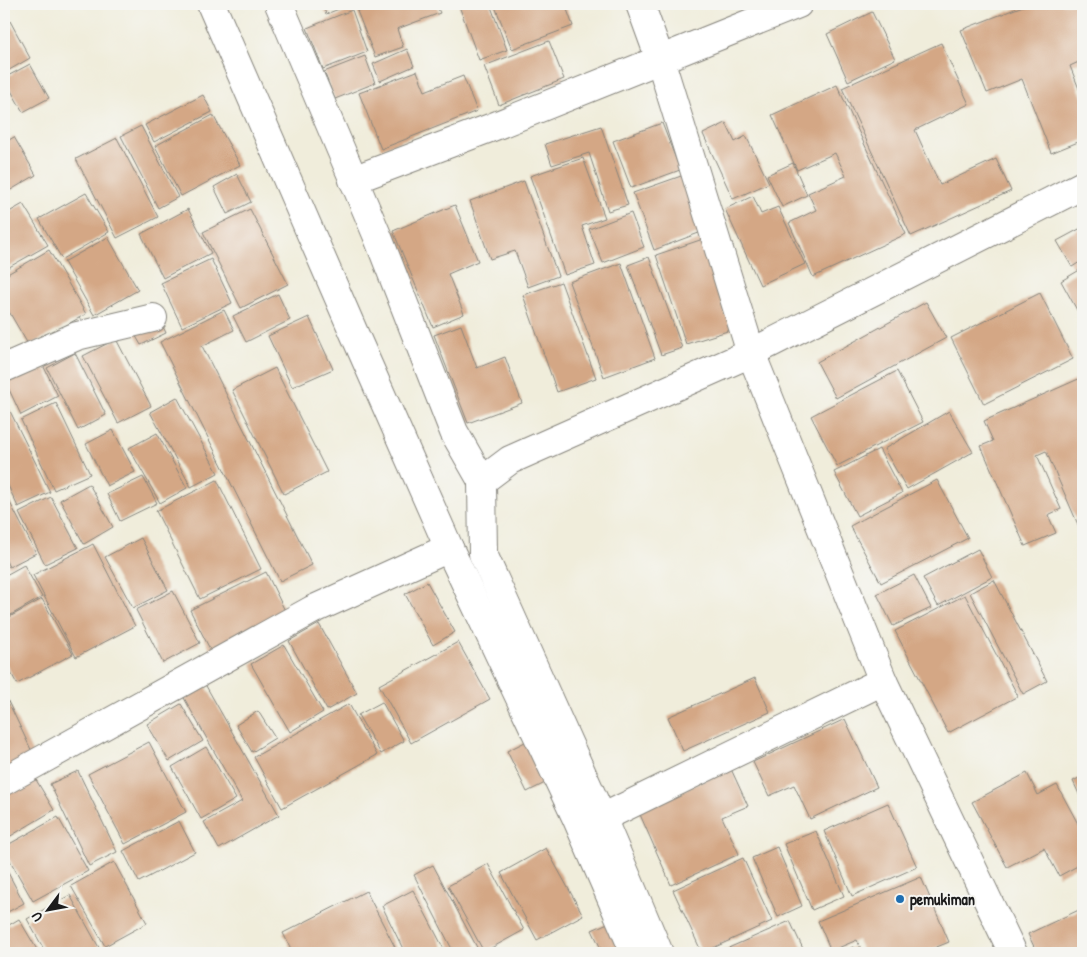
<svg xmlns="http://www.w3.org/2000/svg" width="1087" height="957" font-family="'Patrick Hand',sans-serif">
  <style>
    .building { fill: #d4a785 }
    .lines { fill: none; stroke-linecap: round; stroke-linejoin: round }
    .minor-casing { stroke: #86847c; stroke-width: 30 }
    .minor { stroke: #fff; stroke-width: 28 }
    .poi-dot { fill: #1f6fb2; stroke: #f6f6f2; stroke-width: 2 }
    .labels { text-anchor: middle; stroke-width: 4; stroke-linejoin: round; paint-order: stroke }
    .poi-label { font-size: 16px; font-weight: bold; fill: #1c1c1c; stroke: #f6f6f2; text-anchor: start }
  </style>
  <rect width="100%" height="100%" fill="#f6f6f2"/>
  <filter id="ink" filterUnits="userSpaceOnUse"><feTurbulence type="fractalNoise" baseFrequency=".02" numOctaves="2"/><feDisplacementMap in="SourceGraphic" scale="10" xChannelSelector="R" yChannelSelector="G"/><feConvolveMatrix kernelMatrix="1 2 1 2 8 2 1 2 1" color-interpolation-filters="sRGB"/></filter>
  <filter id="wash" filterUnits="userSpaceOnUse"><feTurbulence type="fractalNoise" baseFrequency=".0096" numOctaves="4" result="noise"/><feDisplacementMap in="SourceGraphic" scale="20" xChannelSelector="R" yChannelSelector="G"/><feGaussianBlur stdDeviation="1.12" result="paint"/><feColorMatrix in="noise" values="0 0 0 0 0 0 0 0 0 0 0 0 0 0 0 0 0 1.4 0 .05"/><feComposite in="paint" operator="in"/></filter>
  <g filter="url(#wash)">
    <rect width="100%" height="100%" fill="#f0eddb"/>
    <g id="blocks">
      <g class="building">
        <polygon points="322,4 352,4 326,14"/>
        <polygon points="376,4 436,4 440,13 397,29 403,47 375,57 357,11"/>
        <polygon points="464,4 490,4 507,50 479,60 459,6"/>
        <polygon points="494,4 565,4 573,26 512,49"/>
        <polygon points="1028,4 1082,4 1083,7 1083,60 1070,66 1083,99 1083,140 1051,153 1022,79 987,93 961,30"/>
        <polygon points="352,10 367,52 323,69 307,28"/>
        <polygon points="872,12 895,59 848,81 827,34"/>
        <polygon points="10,21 30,58 4,73 4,24"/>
        <polygon points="549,41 564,79 499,105 484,66"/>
        <polygon points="941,43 969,104 915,130 940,185 996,159 1011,191 911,236 842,88"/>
        <polygon points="407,49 414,66 380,81 373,64"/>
        <polygon points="365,56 375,83 335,99 324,72"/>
        <polygon points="30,64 49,98 23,112 4,78"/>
        <polygon points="417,71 425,91 463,76 477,111 381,149 359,93"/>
        <polygon points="837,85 906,234 813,277 789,223 816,210 808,193 846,176 835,153 797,170 772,115"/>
        <polygon points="203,95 212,112 154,142 145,125"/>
        <polygon points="213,115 240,165 181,196 155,146"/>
        <polygon points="662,123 680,170 631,188 613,141"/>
        <polygon points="726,123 735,142 746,136 769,183 733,199 703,134"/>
        <polygon points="141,126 178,197 158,208 121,136"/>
        <polygon points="601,126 628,205 608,211 589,153 552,165 545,144"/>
        <polygon points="14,137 36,175 4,194 4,143"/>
        <polygon points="117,138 158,217 117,238 76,159"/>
        <polygon points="583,158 605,218 582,226 595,265 565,275 530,176"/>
        <polygon points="793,163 807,195 782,207 767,175"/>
        <polygon points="237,174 251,202 227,214 214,187"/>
        <polygon points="684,175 704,231 654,250 633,193"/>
        <polygon points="524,181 558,276 528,287 515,251 490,259 470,201"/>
        <polygon points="86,193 109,232 62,259 39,219"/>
        <polygon points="753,196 761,214 778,207 805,264 760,285 725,209"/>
        <polygon points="23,204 48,245 4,270 4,215"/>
        <polygon points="455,205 478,261 448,274 464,314 433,327 393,231"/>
        <polygon points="188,209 211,253 163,278 141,234"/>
        <polygon points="250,209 288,284 241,308 203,232"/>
        <polygon points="631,213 644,247 603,263 589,229"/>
        <polygon points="1083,227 1083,260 1072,267 1057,241"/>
        <polygon points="108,237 138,290 94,315 64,262"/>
        <polygon points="703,239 734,329 686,344 656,255"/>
        <polygon points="49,250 86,314 29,346 4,303 4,276"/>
        <polygon points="649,257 682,348 661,355 628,265"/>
        <polygon points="211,259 232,303 182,327 161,283"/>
        <polygon points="621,263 655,358 604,377 569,282"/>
        <polygon points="1083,268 1083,321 1061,281"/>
        <polygon points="561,282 596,378 557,392 523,295"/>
        <polygon points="1040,293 1073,359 984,404 951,338"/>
        <polygon points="278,294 290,320 246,342 233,316"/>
        <polygon points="926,302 946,338 836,398 817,362"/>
        <polygon points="224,310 234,330 202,346 312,565 280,581 160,342"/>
        <polygon points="309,317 333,369 292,387 268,336"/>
        <polygon points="159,318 166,333 141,345 133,331"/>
        <polygon points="461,325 477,368 505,357 522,403 468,423 434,335"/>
        <polygon points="116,339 151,406 118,423 83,356"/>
        <polygon points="75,353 106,415 78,430 47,368"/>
        <polygon points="42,363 58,396 21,415 5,381"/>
        <polygon points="275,368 327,472 284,494 232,390"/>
        <polygon points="897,371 923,422 837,466 811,416"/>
        <polygon points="1083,377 1083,536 1046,451 1037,455 1061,509 1048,515 1056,533 1025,546 981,446 993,441 984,421"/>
        <polygon points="177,397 218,473 191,487 150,412"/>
        <polygon points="4,399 50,492 18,507 4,477"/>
        <polygon points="56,403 90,474 54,490 21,420"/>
        <polygon points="949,411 973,452 907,489 884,449"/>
        <polygon points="113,430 135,472 107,486 86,444"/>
        <polygon points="157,433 187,488 160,503 129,448"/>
        <polygon points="879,449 902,493 857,516 834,472"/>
        <polygon points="143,477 157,503 120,521 107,494"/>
        <polygon points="217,480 261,569 200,599 156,511"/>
        <polygon points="937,480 968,538 881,583 850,526"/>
        <polygon points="89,484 113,527 84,544 60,500"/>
        <polygon points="4,491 36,553 9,567 4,557"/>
        <polygon points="51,497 78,548 45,564 19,513"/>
        <polygon points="141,538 168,590 133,608 105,557"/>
        <polygon points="93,544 135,626 76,657 33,575"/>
        <polygon points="978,549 992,577 938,606 923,578"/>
        <polygon points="24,565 42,597 4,619 4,576"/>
        <polygon points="266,572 289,619 214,657 190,610"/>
        <polygon points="914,575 931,608 893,626 877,594"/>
        <polygon points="994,580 1047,681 1023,694 970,593"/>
        <polygon points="427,582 455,632 433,645 405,594"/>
        <polygon points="173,591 200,643 163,663 136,610"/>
        <polygon points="965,595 1018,696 948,733 895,631"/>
        <polygon points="42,599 73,654 17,684 4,660 4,620"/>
        <polygon points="319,624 357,693 327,710 289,641"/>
        <polygon points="458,642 490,699 411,743 379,685"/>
        <polygon points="284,645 323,712 290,732 251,664"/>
        <polygon points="201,677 279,815 219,849 204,822 242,801 179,689"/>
        <polygon points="755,678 770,712 683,751 668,717"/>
        <polygon points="4,693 35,758 4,773"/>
        <polygon points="382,702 404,741 381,754 358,715"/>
        <polygon points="181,704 203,741 169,761 147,724"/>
        <polygon points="349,704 377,755 282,808 254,757"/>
        <polygon points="258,711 275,738 252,752 236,725"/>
        <polygon points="845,719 877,787 810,819 794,785 769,796 753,762"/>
        <polygon points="529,740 549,781 527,792 507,751"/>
        <polygon points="149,742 186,812 125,844 88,774"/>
        <polygon points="206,747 236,799 201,819 172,767"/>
        <polygon points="29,768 54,810 4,840 4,784"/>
        <polygon points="731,769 748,806 722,817 739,854 671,885 638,810"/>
        <polygon points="78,771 117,852 89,866 50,784"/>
        <polygon points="1027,773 1038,795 1057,785 1083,833 1083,863 1059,876 1044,848 1007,867 972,802"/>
        <polygon points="1083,776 1083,803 1073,781"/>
        <polygon points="888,803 917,867 852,896 824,831"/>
        <polygon points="58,817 88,871 33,901 4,850 4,847"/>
        <polygon points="179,821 195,852 139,882 123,851"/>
        <polygon points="816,831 844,896 812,910 784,844"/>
        <polygon points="777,847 802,906 778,917 752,858"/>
        <polygon points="546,848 583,915 537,940 501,873"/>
        <polygon points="743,858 772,921 702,953 673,890"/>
        <polygon points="114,862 147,923 105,946 71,886"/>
        <polygon points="488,864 524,930 484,952 448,886"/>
        <polygon points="4,865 24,903 4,914"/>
        <polygon points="433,865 480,953 454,953 414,875"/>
        <polygon points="921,877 949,942 922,953 863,953 857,940 831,951 818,921"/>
        <polygon points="413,890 446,953 405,953 382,906"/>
        <polygon points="366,891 398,953 293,953 283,933"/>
        <polygon points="70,895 102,953 46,953 27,919"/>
        <polygon points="1083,908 1083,953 1037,953 1028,934"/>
        <polygon points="19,919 39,953 4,953 4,928"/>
        <polygon points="790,921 805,953 717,953"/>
        <polygon points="610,922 625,953 603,953 592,930"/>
        <polygon points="853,947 856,953 839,953"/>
      </g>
    </g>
  </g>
  <g filter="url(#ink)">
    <use href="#blocks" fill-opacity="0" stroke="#86847c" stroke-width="1"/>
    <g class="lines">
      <g class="minor-casing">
        <g id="minor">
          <polyline points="211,4 354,333 449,548 576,817 635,953"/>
          <polyline points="279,4 377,235 454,432 482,481"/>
          <polyline points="640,4 660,59 751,353 883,681 1013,953"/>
          <polyline points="353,180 490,128 798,4"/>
          <polyline points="4,368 77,336 153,318"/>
          <polyline points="4,781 312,610 449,548"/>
          <polyline points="602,818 883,681"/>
          <polyline points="659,953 602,818 483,554 482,481 510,460 751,353 1083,185"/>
        </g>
      </g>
      <use href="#minor" class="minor"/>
    </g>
  </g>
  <circle class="poi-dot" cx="900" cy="899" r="5"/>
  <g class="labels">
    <g class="poi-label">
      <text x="910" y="905">pemukiman</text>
    </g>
  </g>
  <rect width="1087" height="957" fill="none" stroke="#f6f6f2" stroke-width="20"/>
  <g transform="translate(48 910) rotate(238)" stroke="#f6f6f2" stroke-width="4" paint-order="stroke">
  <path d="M0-4L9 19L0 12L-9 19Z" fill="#1c1c1c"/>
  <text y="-8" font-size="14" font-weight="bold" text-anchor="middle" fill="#1c1c1c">U</text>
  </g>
</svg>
